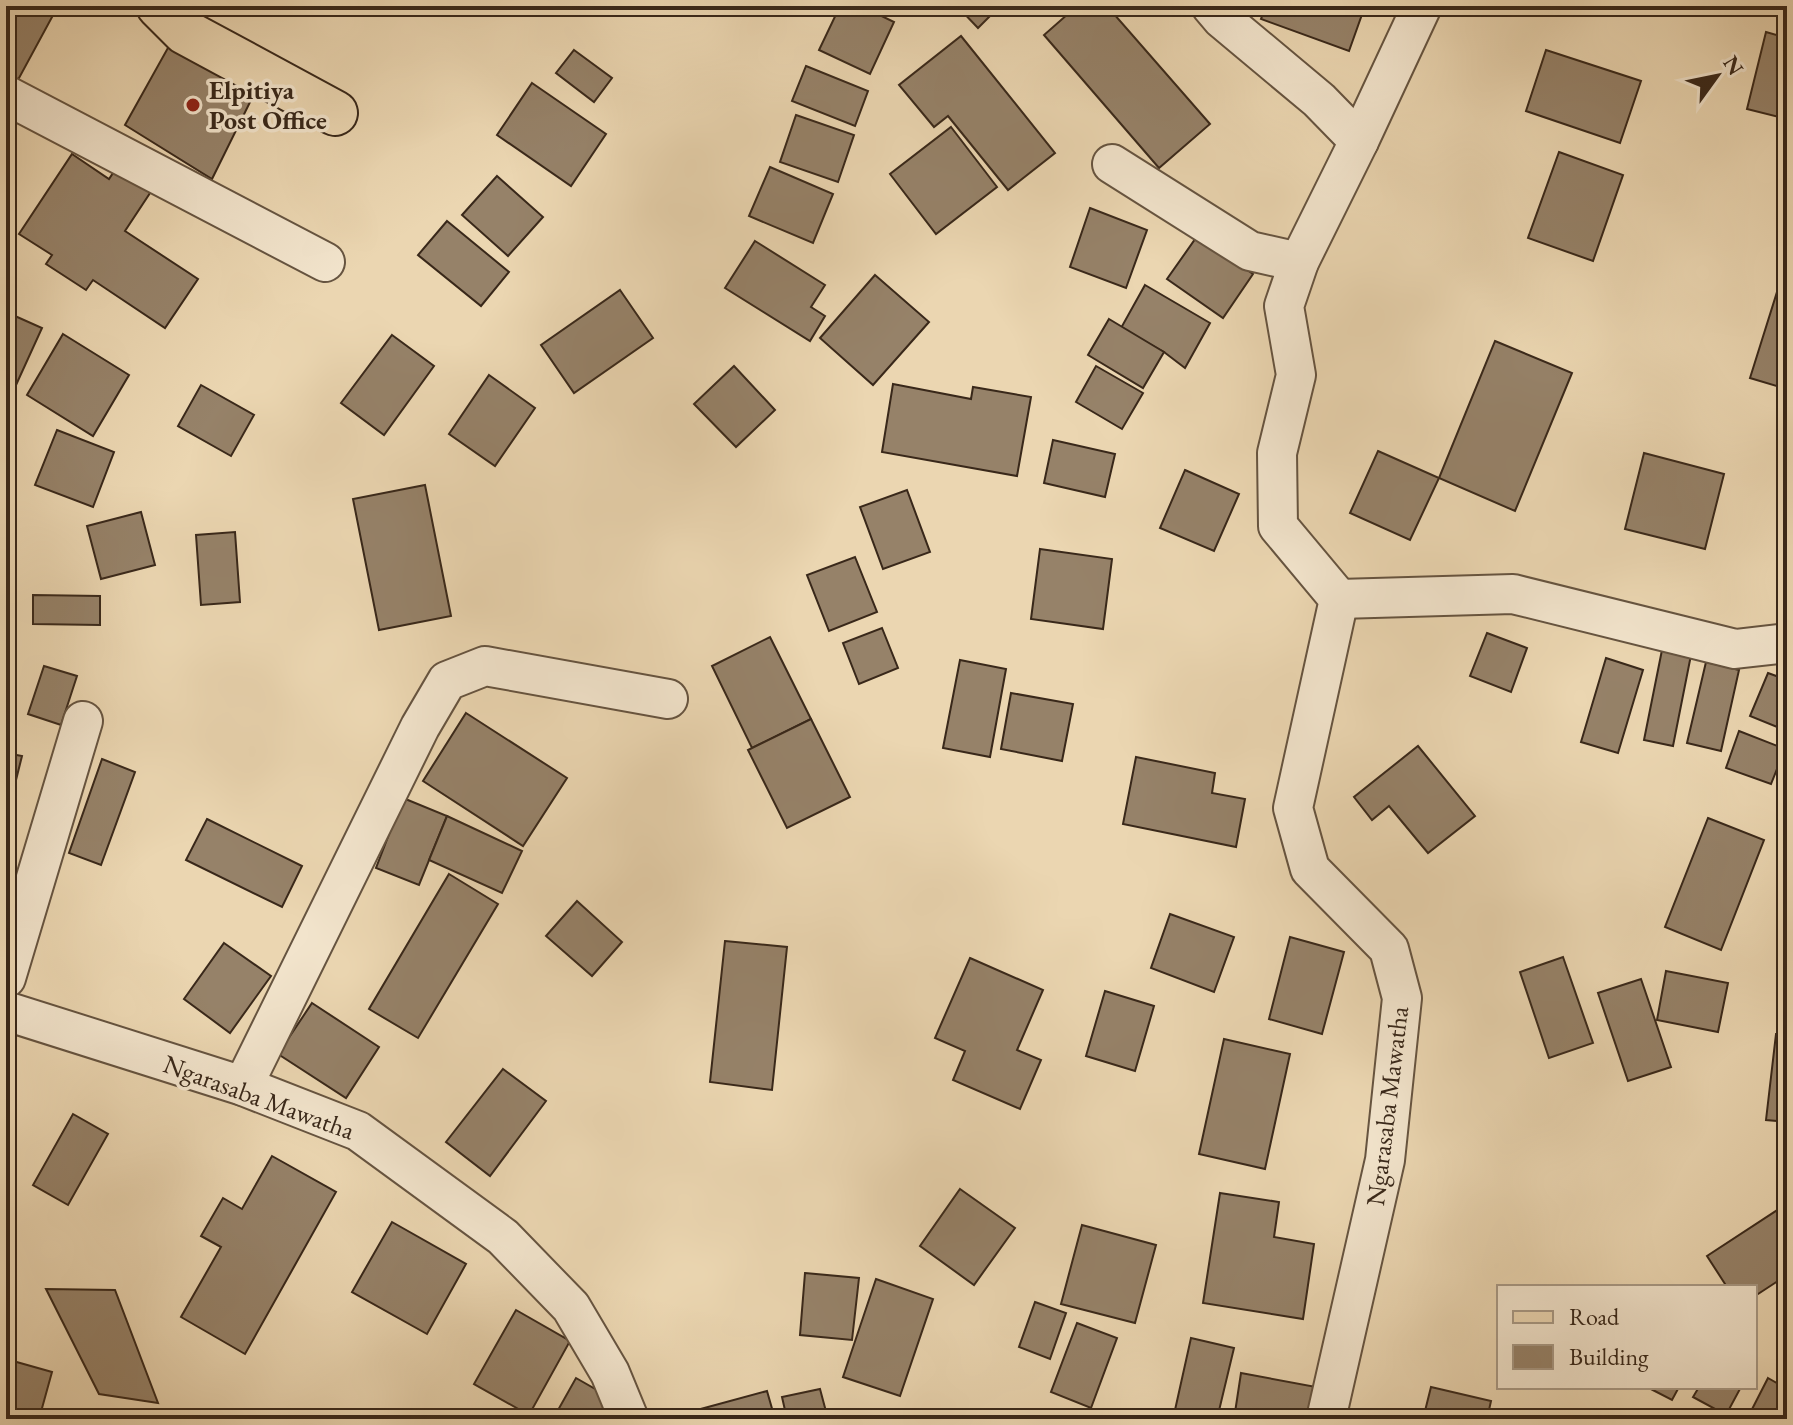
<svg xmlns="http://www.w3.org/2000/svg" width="1793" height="1425" font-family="'EB Garamond',serif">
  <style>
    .building { fill: #968269; stroke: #39281a; stroke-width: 2 }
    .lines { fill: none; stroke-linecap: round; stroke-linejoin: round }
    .minor-casing { stroke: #665440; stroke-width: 42 }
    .major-casing { stroke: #39281a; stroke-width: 48 }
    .minor { stroke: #f2e4cc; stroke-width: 38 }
    .major { stroke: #ebd6b1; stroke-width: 44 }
    .poi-dot { fill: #8f2418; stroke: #f2e4cc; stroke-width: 3 }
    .labels { text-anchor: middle; stroke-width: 7; stroke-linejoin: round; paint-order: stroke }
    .poi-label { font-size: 26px; font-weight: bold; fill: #39281a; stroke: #f2e4cc; text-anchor: start }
    .street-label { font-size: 26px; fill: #39281a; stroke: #f2e4cc }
  </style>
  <rect width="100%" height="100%" fill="#ebd6b1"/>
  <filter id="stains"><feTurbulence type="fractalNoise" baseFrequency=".0025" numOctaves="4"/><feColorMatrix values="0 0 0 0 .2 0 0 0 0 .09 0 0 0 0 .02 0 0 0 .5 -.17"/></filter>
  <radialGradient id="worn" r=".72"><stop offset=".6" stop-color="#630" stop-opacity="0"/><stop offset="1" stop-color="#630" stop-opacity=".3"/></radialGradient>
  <g class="building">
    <polygon points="6,6 58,6 12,91 6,88"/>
    <polygon points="840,6 861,6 894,22 870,74 819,50"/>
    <polygon points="957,6 1000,6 978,28"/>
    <polygon points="1077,6 1107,6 1210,124 1159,168 1044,35"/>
    <polygon points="1266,6 1365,6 1349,51 1261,19"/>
    <polygon points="1766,32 1787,38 1787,119 1747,109"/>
    <polygon points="961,36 1055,153 1008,190 948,116 934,127 899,85"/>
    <polygon points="174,37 259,84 212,179 125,125"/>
    <polygon points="574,50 612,78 594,102 556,73"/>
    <polygon points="1546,50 1641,81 1620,143 1526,111"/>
    <polygon points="806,66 868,91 855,126 792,101"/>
    <polygon points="532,83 606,134 571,186 497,135"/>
    <polygon points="796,115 854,135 838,182 780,162"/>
    <polygon points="951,127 997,187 936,234 890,174"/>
    <polygon points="1559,152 1623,175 1593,261 1528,238"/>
    <polygon points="72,154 109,179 119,164 154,187 125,231 198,279 165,328 93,280 86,290 46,264 52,255 19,234"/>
    <polygon points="770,167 833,194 813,243 749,216"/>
    <polygon points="497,176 543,217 508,256 462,215"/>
    <polygon points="1090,208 1147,230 1126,288 1070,267"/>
    <polygon points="447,221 509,272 481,306 418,255"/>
    <polygon points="1198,235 1253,274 1223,318 1167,279"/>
    <polygon points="755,241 825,285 811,307 825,316 810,341 725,288"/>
    <polygon points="1787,260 1787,389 1750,378"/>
    <polygon points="875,275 929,322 873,385 820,338"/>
    <polygon points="1145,285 1210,323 1185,368 1164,352 1121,328"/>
    <polygon points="620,290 653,338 574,393 541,345"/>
    <polygon points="6,312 42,328 6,407"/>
    <polygon points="1109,319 1164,352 1143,388 1088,355"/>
    <polygon points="63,334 129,375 93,436 27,395"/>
    <polygon points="392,335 434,366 384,435 341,403"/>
    <polygon points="1495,341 1572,373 1515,511 1439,478"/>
    <polygon points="734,366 775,410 736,447 694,404"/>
    <polygon points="1096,366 1143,393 1122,429 1076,402"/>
    <polygon points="489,375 535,408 495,466 449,434"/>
    <polygon points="893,384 971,399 973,387 1031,397 1017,476 882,452"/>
    <polygon points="201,385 254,415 231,456 178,426"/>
    <polygon points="57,430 114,452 93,507 35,485"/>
    <polygon points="6,440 13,443 6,458"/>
    <polygon points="1053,440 1115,454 1105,497 1044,483"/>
    <polygon points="1378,451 1439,478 1410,540 1350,513"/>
    <polygon points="1644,453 1724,474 1705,549 1625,529"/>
    <polygon points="1185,470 1239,494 1214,551 1160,528"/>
    <polygon points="425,485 451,616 379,630 353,499"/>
    <polygon points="907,490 930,552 883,569 860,507"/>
    <polygon points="141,512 155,565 101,579 87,526"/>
    <polygon points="235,532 240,602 201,605 196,535"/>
    <polygon points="1040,549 1112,559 1103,629 1031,619"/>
    <polygon points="855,557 877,612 829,631 807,575"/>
    <polygon points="33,595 100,596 100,625 33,624"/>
    <polygon points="882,628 898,668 859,684 843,643"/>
    <polygon points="1487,633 1527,648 1511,692 1470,676"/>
    <polygon points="770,637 811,719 752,748 712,666"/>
    <polygon points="1662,650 1691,655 1673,746 1644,740"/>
    <polygon points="1606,658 1643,670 1618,753 1581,742"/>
    <polygon points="960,660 1006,669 990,757 943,748"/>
    <polygon points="1706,662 1739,670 1721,751 1687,743"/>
    <polygon points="44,666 77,676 61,725 28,714"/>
    <polygon points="6,667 15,669 6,705"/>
    <polygon points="1768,673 1787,680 1787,731 1750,716"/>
    <polygon points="1011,693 1073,704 1062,761 1001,749"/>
    <polygon points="466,713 567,778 523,846 423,781"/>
    <polygon points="811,719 850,797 787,828 748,750"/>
    <polygon points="1739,731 1785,749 1771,784 1726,768"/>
    <polygon points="1418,746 1475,816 1428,853 1389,806 1372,820 1354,797"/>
    <polygon points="6,753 22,756 6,820"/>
    <polygon points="1136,757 1215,773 1212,793 1245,799 1236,847 1123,824"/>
    <polygon points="102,759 135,772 101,865 69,853"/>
    <polygon points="403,798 447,816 419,885 376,868"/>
    <polygon points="447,816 522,851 502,893 429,860"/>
    <polygon points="1708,818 1764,840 1721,950 1665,927"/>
    <polygon points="207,819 302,866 282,907 186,860"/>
    <polygon points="449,874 498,904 418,1038 369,1009"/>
    <polygon points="577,901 622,942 592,976 546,936"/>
    <polygon points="1170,914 1234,937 1214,992 1151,968"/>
    <polygon points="1290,937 1344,952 1322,1034 1269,1019"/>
    <polygon points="725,941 787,947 772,1090 710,1082"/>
    <polygon points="224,943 271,976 230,1033 184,999"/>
    <polygon points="1563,957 1593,1043 1549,1058 1520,972"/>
    <polygon points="970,958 1043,990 1017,1050 1041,1060 1020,1109 953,1080 965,1051 935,1038"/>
    <polygon points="1666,971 1728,983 1718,1032 1657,1020"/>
    <polygon points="1641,979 1671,1067 1628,1081 1598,993"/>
    <polygon points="1105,991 1154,1006 1135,1071 1086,1056"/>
    <polygon points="312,1003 379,1047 346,1098 278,1054"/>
    <polygon points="1776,1034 1787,1035 1787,1122 1766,1120"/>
    <polygon points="1224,1039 1290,1054 1265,1169 1199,1154"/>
    <polygon points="503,1069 546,1101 490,1176 446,1142"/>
    <polygon points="73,1114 108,1134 68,1205 33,1185"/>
    <polygon points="272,1156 336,1192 245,1354 181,1317 221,1247 201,1236 223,1198 242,1209"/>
    <polygon points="960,1189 1015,1228 974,1285 920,1246"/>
    <polygon points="1220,1193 1279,1202 1274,1237 1314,1244 1303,1319 1203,1303"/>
    <polygon points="1785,1205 1787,1208 1787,1275 1755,1296 1755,1287 1727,1287 1707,1256"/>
    <polygon points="392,1222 466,1264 427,1334 352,1292"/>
    <polygon points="1082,1225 1156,1245 1135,1323 1061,1304"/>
    <polygon points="805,1273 859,1278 852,1340 800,1335"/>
    <polygon points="876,1279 933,1299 900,1396 843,1377"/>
    <polygon points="46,1289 115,1290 158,1403 99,1394"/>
    <polygon points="1035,1302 1066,1313 1050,1359 1019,1347"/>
    <polygon points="516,1310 570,1341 529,1415 474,1384"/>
    <polygon points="1077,1323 1117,1338 1091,1408 1051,1392"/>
    <polygon points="1191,1338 1234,1348 1217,1419 1173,1419"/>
    <polygon points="6,1359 52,1372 39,1419 6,1419"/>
    <polygon points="1241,1373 1316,1387 1311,1419 1234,1419"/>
    <polygon points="576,1378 609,1397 597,1419 553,1419"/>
    <polygon points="1768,1378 1787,1389 1787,1419 1747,1419"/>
    <polygon points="1431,1387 1491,1401 1487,1419 1423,1419"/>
    <polygon points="1647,1387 1679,1387 1672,1400"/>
    <polygon points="1699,1387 1741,1387 1726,1415 1693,1397"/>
    <polygon points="820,1389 828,1419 787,1419 782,1397"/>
    <polygon points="767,1391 775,1419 700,1419 697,1410"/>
  </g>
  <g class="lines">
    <g class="minor-casing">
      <g id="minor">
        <polyline points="1211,6 1222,19 1319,100 1359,141"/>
        <polyline points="6,95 325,262"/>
        <polyline points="1112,164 1250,251 1299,262"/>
        <polyline points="1339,599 1513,594 1735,649 1787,643"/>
        <polyline points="6,978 83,721"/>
        <polyline points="6,1011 243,1086 358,1131 503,1237 571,1307 610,1373 629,1419"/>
        <polyline points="243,1086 420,727 447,681 485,666 668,699"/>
        <polyline points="1326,1419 1385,1160 1402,998 1389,949 1310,869 1293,808 1339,599 1278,526 1277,453 1296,375 1284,306 1299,262 1359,141 1422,6"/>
      </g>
    </g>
    <g class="major-casing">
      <polyline id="major" points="159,6 185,32 335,113"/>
    </g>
    <use href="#minor" class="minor"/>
    <use href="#major" class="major"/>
  </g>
  <circle class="poi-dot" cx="193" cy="105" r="8"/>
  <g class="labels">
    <g class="poi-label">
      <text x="209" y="99">Elpitiya<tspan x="209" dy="30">Post Office</tspan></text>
    </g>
    <g class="street-label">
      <text transform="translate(259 1097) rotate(20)" y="9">Ngarasaba Mawatha</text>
      <text transform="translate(1387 1106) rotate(-83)" y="9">Ngarasaba Mawatha</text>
    </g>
  </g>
  <rect width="1793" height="1425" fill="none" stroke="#ebd6b1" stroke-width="32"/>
  <rect x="8" y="8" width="1777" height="1409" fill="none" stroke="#39281a" stroke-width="4"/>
  <rect x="16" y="16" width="1761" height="1393" fill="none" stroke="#39281a" stroke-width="2"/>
  <rect x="1497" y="1285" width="260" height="104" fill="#f2e4cc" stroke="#a89985" stroke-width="2"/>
  <rect x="1513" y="1311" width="40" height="12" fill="#ebd6b1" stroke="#a89985" stroke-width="2"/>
  <text x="1569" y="1325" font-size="24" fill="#39281a">Road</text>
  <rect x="1513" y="1345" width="40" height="24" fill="#968269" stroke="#a89985" stroke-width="2"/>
  <text x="1569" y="1365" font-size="24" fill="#39281a">Building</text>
  <g transform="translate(1717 76) rotate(57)" stroke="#f2e4cc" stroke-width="6" paint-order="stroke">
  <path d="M0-6L14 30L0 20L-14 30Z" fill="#39281a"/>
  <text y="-12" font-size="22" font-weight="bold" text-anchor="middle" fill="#39281a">N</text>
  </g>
  <rect width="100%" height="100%" filter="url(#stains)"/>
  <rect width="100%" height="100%" fill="url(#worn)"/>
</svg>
